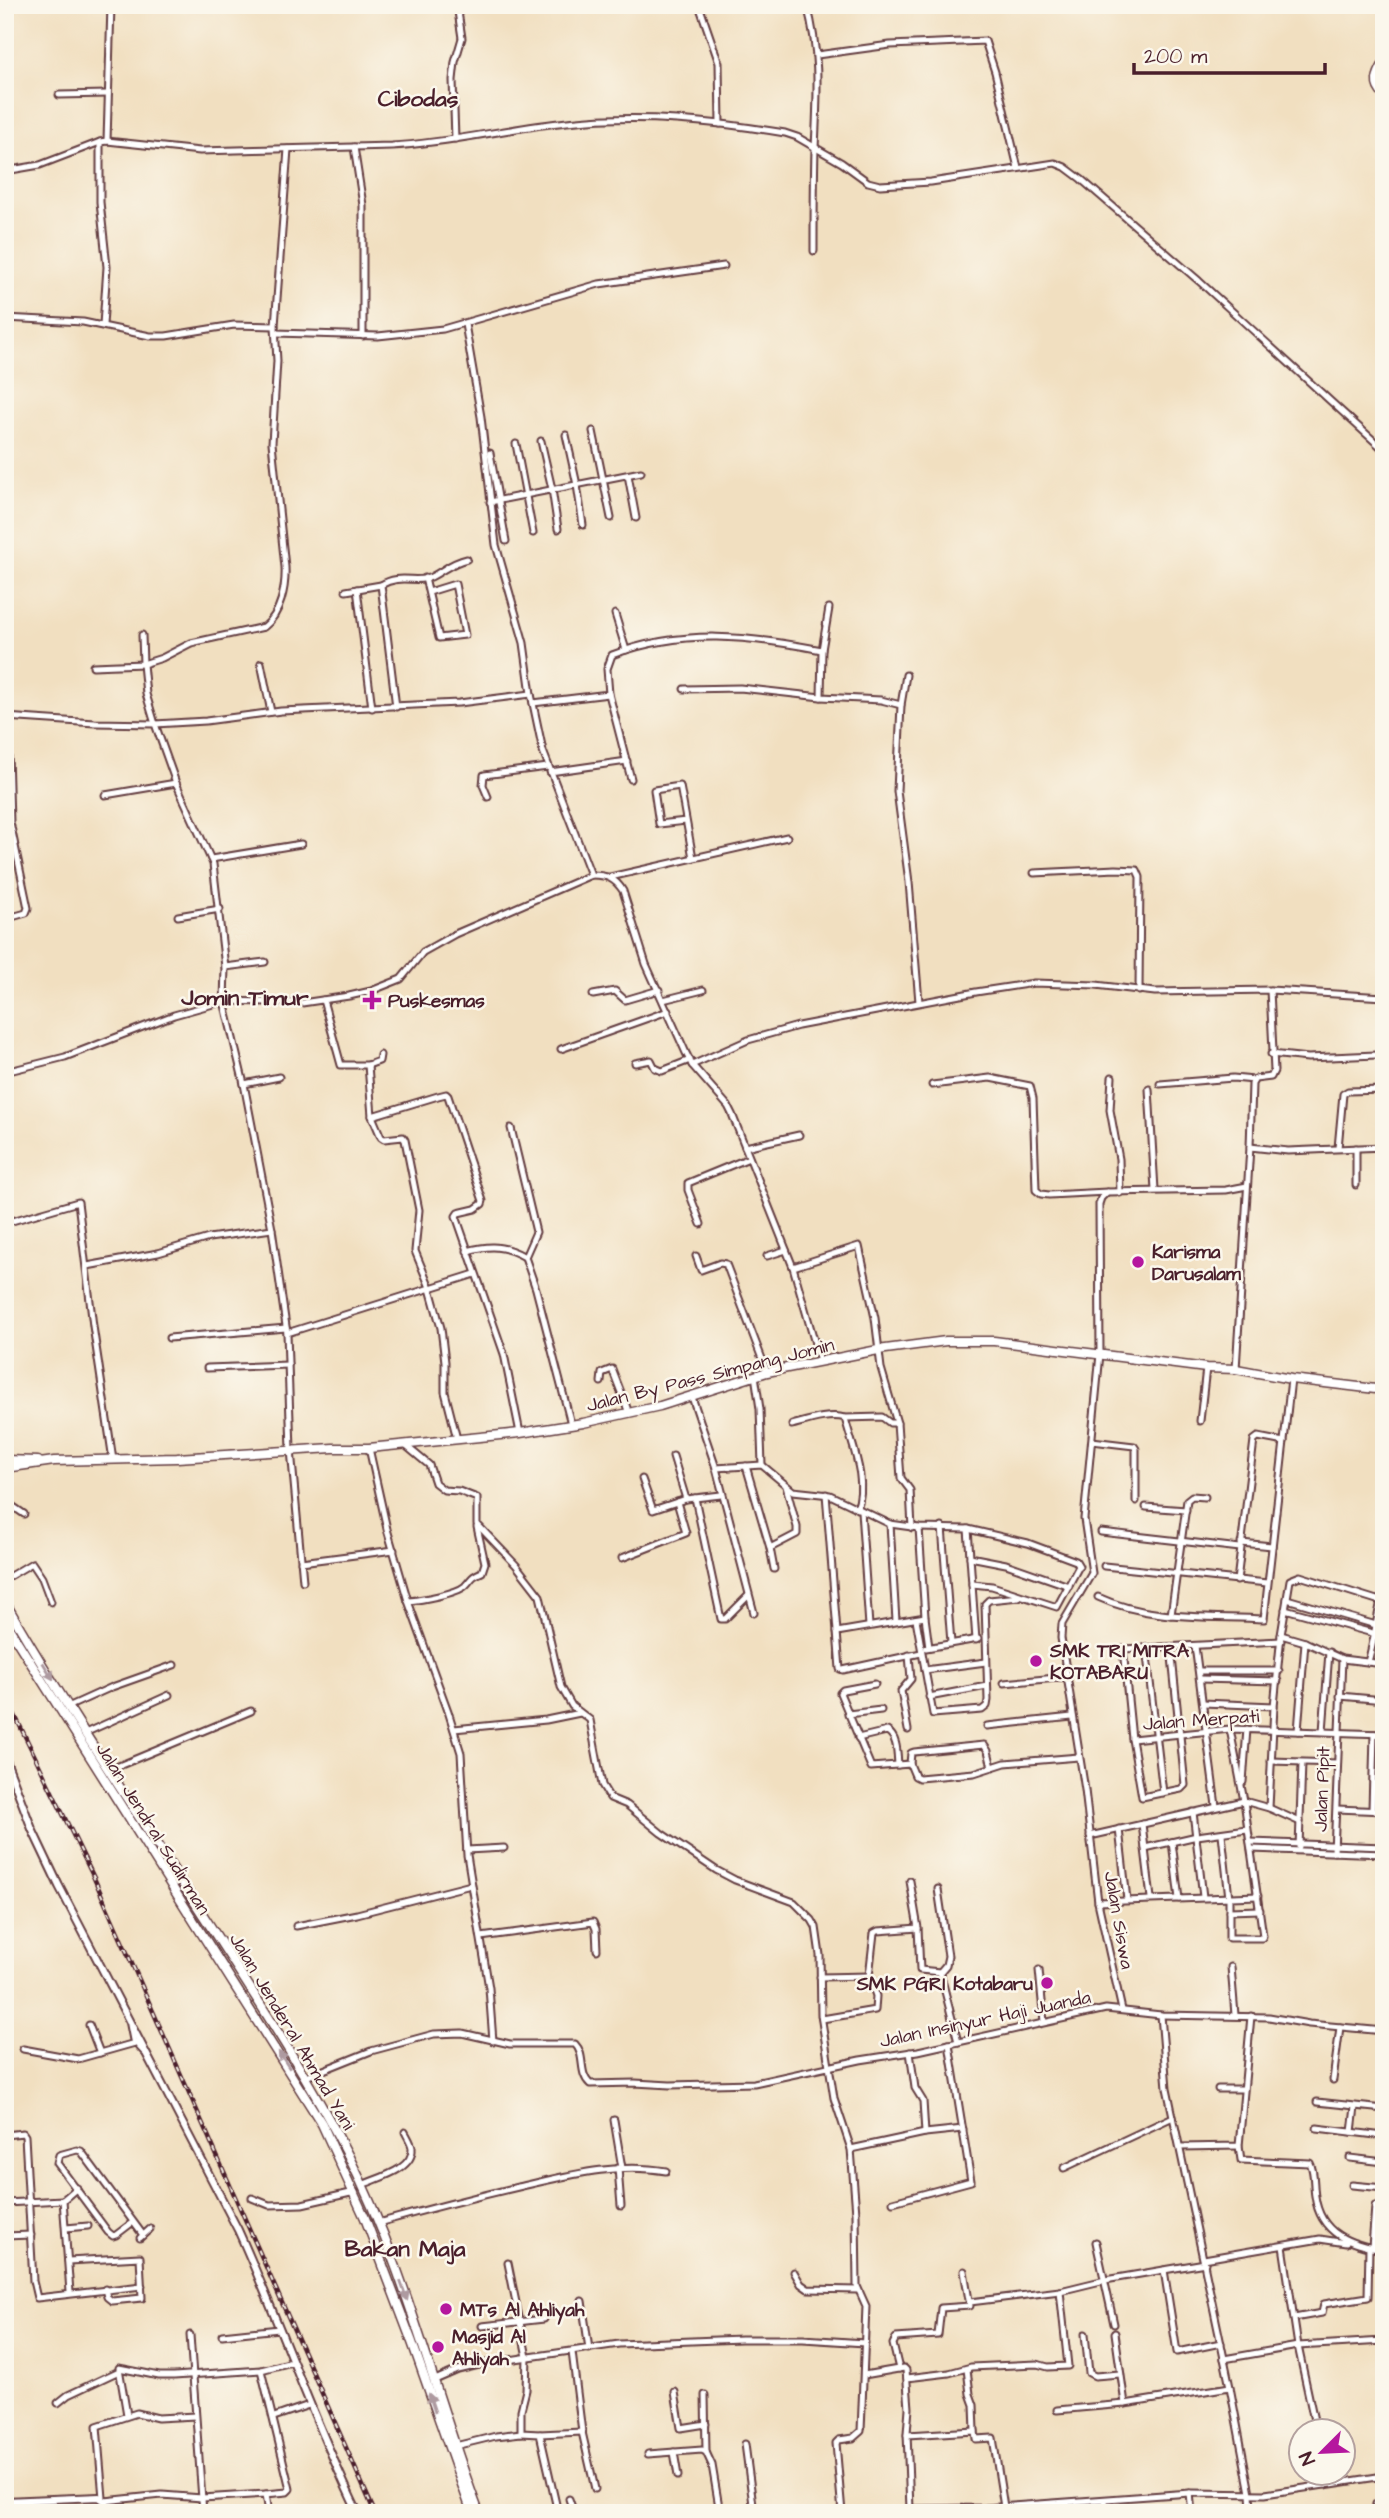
<svg xmlns="http://www.w3.org/2000/svg" width="1389" height="2518" font-family="'Architects Daughter',sans-serif">
  <style>
    .lines { fill: none; stroke-linecap: round; stroke-linejoin: round }
    .minor-casing { stroke: #633c41; stroke-width: 9 }
    .tertiary-casing { stroke: #633c41; stroke-width: 10 }
    .secondary-casing { stroke: #633c41; stroke-width: 10 }
    .trunk-casing { stroke: #633c41; stroke-width: 11 }
    .minor { stroke: #fff; stroke-width: 5 }
    .tertiary { stroke: #fff; stroke-width: 6 }
    .secondary { stroke: #fff; stroke-width: 7 }
    .trunk { stroke: #fff; stroke-width: 8 }
    .rail-casing { stroke: #4a1f2b; stroke-width: 4.5 }
    .rail { stroke: #fbf7ec; stroke-width: 2; stroke-dasharray: 5; stroke-linecap: butt }
    .oneway { fill: #ae9aa0 }
    .poi-dot { fill: #b5179e; stroke: #fbf7ec; stroke-width: 2.5 }
    .labels { text-anchor: middle; stroke-width: 5; stroke-linejoin: round; paint-order: stroke }
    .poi-label { font-size: 19px; font-weight: bold; fill: #4a1f2b; stroke: #fbf7ec; text-anchor: start }
    .street-label { font-size: 19px; fill: #4a1f2b; stroke: #fbf7ec }
    .quarter-label { font-size: 23px; font-weight: bold; fill: #4a1f2b; stroke: #fbf7ec }
  </style>
  <rect width="100%" height="100%" fill="#fbf7ec"/>
  <filter id="ink" filterUnits="userSpaceOnUse"><feTurbulence type="fractalNoise" baseFrequency=".0143" numOctaves="2"/><feDisplacementMap in="SourceGraphic" scale="14" xChannelSelector="R" yChannelSelector="G"/><feConvolveMatrix kernelMatrix="1 2 1 2 8 2 1 2 1" color-interpolation-filters="sRGB"/></filter>
  <filter id="wash" filterUnits="userSpaceOnUse"><feTurbulence type="fractalNoise" baseFrequency=".00686" numOctaves="4" result="noise"/><feDisplacementMap in="SourceGraphic" scale="28" xChannelSelector="R" yChannelSelector="G"/><feGaussianBlur stdDeviation="1.57" result="paint"/><feColorMatrix in="noise" values="0 0 0 0 0 0 0 0 0 0 0 0 0 0 0 0 0 1.4 0 .05"/><feComposite in="paint" operator="in"/></filter>
  <g filter="url(#wash)">
    <rect width="100%" height="100%" fill="#f1dfc0"/>
  </g>
  <g filter="url(#ink)">
    <g class="lines">
      <g class="minor-casing">
        <g id="minor">
          <polyline points="699,5 719,63 720,124"/>
          <path d="M807,5C821,56 817,98 815,149C814,183 814,217 814,251"/>
          <polyline points="817,55 890,45 985,41 995,72 1018,168"/>
          <polyline points="59,95 108,94"/>
          <polyline points="455,139 453,80 455,62 462,38 457,5"/>
          <polyline points="107,141 111,5"/>
          <polyline points="100,142 100,202 107,267 103,325"/>
          <polyline points="354,147 363,205 363,336"/>
          <path d="M288,149L275,326L277,361L272,443L285,567C286,587 281,614 264,627L191,643L162,658L143,664L146,694L155,724L206,721L281,711L459,703L531,694"/>
          <path d="M5,171L40,165L100,142L107,141L200,151L392,146C451,143 508,128 567,122C641,114 712,121 785,133L797,137L842,163L868,182L880,185L931,182L1055,163L1065,167L1081,179L1199,281L1384,450"/>
          <polyline points="5,318 83,322 150,336 166,336 234,325 275,326"/>
          <path d="M465,324L481,417L496,545L524,643L531,694L543,751L591,875C607,875 615,878 623,891L646,964L686,1053L692,1065L728,1106L732,1114L793,1267L820,1361"/>
          <polyline points="276,333 378,336 443,329 599,284 724,266"/>
          <polyline points="593,431 611,518"/>
          <polyline points="566,435 577,485 583,525"/>
          <polyline points="541,441 552,489 558,529"/>
          <polyline points="516,444 533,533"/>
          <polyline points="490,453 506,541"/>
          <polyline points="628,475 636,518"/>
          <polyline points="490,502 641,472"/>
          <polyline points="425,578 439,638 465,635 455,584 429,592"/>
          <polyline points="357,589 372,708"/>
          <polyline points="346,591 381,585"/>
          <polyline points="615,614 626,650"/>
          <polyline points="261,663 271,712"/>
          <polyline points="93,666 143,664 142,635"/>
          <polyline points="906,675 901,705 897,791 909,882 919,1002"/>
          <polyline points="684,689 740,688 821,697 881,700 901,705"/>
          <polyline points="609,694 631,779"/>
          <polyline points="821,697 822,650 829,608"/>
          <path d="M533,703L609,694L607,669L612,655C684,628 749,636 822,650"/>
          <path d="M396,707L381,585C400,573 416,584 431,577C445,570 450,563 467,559"/>
          <polyline points="5,717 95,723 155,724 176,783 213,864 225,967 224,1001 244,1084 272,1229 287,1333 291,1450 303,1581"/>
          <polyline points="550,772 627,761"/>
          <polyline points="105,795 176,783"/>
          <polyline points="488,797 483,785 484,775 548,767"/>
          <polyline points="686,821 659,824 654,790 680,786 693,858"/>
          <polyline points="211,859 301,844"/>
          <polyline points="1034,873 1116,869 1137,870 1140,877 1139,991"/>
          <polyline points="610,877 787,837"/>
          <polyline points="178,916 220,909"/>
          <polyline points="5,919 26,913 28,908 10,822 7,718"/>
          <polyline points="225,967 265,962"/>
          <polyline points="5,992 5,995"/>
          <polyline points="593,995 615,991 625,1000 659,990"/>
          <polyline points="323,1000 341,1065 368,1065 372,1116 381,1137 384,1139 403,1137 405,1140 419,1210 415,1251 429,1285 441,1328 445,1362 445,1392 457,1439"/>
          <polyline points="663,1000 703,990"/>
          <polyline points="561,1049 668,1011"/>
          <polyline points="1271,1054 1308,1058 1376,1055"/>
          <polyline points="635,1063 651,1060 655,1068 662,1071 690,1060"/>
          <polyline points="368,1065 379,1061 380,1055"/>
          <polyline points="692,1065 748,1040 798,1026 976,992 1034,983 1096,985 1155,992 1270,990 1384,997"/>
          <polyline points="5,1072 65,1057 174,1015 224,1001 302,1003 349,996 371,991 401,979 423,952 455,934 591,875"/>
          <polyline points="1112,1077 1110,1110 1119,1159 1120,1193"/>
          <polyline points="244,1084 279,1077"/>
          <polyline points="1160,1084 1233,1078 1254,1080"/>
          <polyline points="932,1085 990,1078 1030,1086 1033,1098 1036,1190 1041,1194 1049,1195 1107,1192"/>
          <polyline points="1149,1089 1155,1190"/>
          <polyline points="372,1116 438,1096 446,1094 448,1096 483,1201 482,1204 475,1209 458,1213 456,1216 504,1354 520,1433"/>
          <polyline points="511,1128 536,1232 525,1257 536,1289 571,1424"/>
          <polyline points="745,1147 799,1135"/>
          <polyline points="1250,1147 1288,1151 1384,1147"/>
          <polyline points="1338,1148 1343,1094 1348,1091 1384,1090"/>
          <polyline points="1356,1185 1356,1148"/>
          <polyline points="5,1223 78,1202 93,1326 113,1460"/>
          <polyline points="701,1224 688,1190 688,1183 749,1158"/>
          <path d="M467,1251C490,1245 504,1245 525,1257"/>
          <polyline points="696,1256 701,1270 720,1263 726,1264 767,1372"/>
          <polyline points="767,1256 786,1250"/>
          <polyline points="87,1266 158,1253 209,1238 272,1229"/>
          <polyline points="793,1267 859,1246 875,1318 881,1368 897,1423 901,1478 910,1490 912,1528"/>
          <polyline points="287,1333 475,1274"/>
          <polyline points="169,1338 286,1328"/>
          <polyline points="207,1368 288,1365"/>
          <polyline points="1236,1369 1250,1147 1252,1084 1255,1079 1271,1077 1274,1071 1270,990"/>
          <polyline points="755,1375 760,1409 762,1465"/>
          <polyline points="601,1382 602,1373 612,1369 629,1413"/>
          <polyline points="692,1397 716,1468 754,1613"/>
          <polyline points="845,1418 882,1417 890,1423 897,1423"/>
          <polyline points="1200,1421 1206,1368"/>
          <path d="M792,1425C807,1421 830,1413 845,1418C852,1446 868,1480 857,1509"/>
          <polyline points="1092,1441 1134,1446 1136,1449 1136,1501"/>
          <polyline points="405,1445 429,1465 435,1483 444,1490 459,1491 477,1498 477,1524 516,1565 540,1596 561,1687 572,1706 590,1720 602,1785 610,1798 627,1805 661,1833 716,1870 735,1880 794,1902 812,1920 816,1927 820,1955 821,2015 834,2098 851,2149 856,2213 857,2286 866,2306 861,2431 853,2438 839,2440 836,2443 842,2513"/>
          <polyline points="369,1448 387,1529 408,1601 448,1711 461,1753 467,1855 489,1988 493,2041"/>
          <polyline points="673,1456 686,1499"/>
          <polyline points="746,1466 770,1548 797,1534 797,1527 786,1486"/>
          <polyline points="716,1468 762,1465 793,1491 830,1495 890,1524 919,1528 968,1529 1028,1543 1076,1561 1079,1566 1057,1607 992,1586 972,1584"/>
          <polyline points="642,1479 653,1510 686,1499 721,1495"/>
          <polyline points="826,1494 840,1669 843,1670 921,1653"/>
          <polyline points="695,1498 721,1619 725,1619 748,1596"/>
          <polyline points="5,1501 24,1514"/>
          <polyline points="1146,1507 1186,1510"/>
          <polyline points="861,1511 869,1626"/>
          <polyline points="890,1524 896,1621"/>
          <polyline points="942,1527 951,1643"/>
          <polyline points="919,1528 925,1617 929,1647"/>
          <polyline points="968,1529 976,1640"/>
          <polyline points="1101,1532 1240,1548"/>
          <polyline points="1241,1543 1272,1546"/>
          <polyline points="770,1548 774,1569"/>
          <polyline points="970,1557 1006,1564 1069,1586"/>
          <polyline points="622,1558 686,1533 677,1502"/>
          <polyline points="301,1562 394,1550"/>
          <polyline points="1104,1566 1267,1583"/>
          <polyline points="5,1579 32,1563 42,1578 51,1602"/>
          <polyline points="1237,1581 1254,1440 1258,1437 1284,1442"/>
          <path d="M1098,1597C1149,1621 1210,1616 1264,1619L1291,1379"/>
          <polyline points="1287,1599 1376,1625"/>
          <path d="M408,1601C420,1600 456,1594 465,1586C473,1578 470,1577 482,1572L485,1563L477,1527"/>
          <polyline points="1285,1609 1376,1634 1384,1646"/>
          <polyline points="1171,1615 1187,1500 1192,1496 1205,1497"/>
          <polyline points="916,1619 933,1714 982,1710 987,1706 988,1700 985,1604 989,1600 1019,1597"/>
          <polyline points="837,1632 925,1617"/>
          <polyline points="1281,1635 1305,1642 1342,1659 1384,1664"/>
          <polyline points="1195,1646 1216,1806"/>
          <polyline points="1146,1647 1163,1793"/>
          <polyline points="1171,1647 1185,1785 1181,1789 1142,1797 1132,1739 1123,1649 1281,1641"/>
          <polyline points="926,1648 978,1639"/>
          <path d="M1368,1662C1375,1638 1377,1613 1384,1589"/>
          <polyline points="925,1670 986,1662"/>
          <polyline points="1199,1671 1279,1671"/>
          <polyline points="1200,1679 1278,1681"/>
          <polyline points="1004,1683 1067,1677"/>
          <polyline points="875,1684 843,1690 840,1693 871,1767 910,1764 915,1776 919,1778 974,1773 1005,1763 1079,1757"/>
          <polyline points="1340,1696 1384,1700"/>
          <polyline points="929,1697 987,1686"/>
          <polyline points="1203,1703 1274,1706"/>
          <polyline points="70,1706 112,1687 174,1665"/>
          <polyline points="848,1714 881,1710"/>
          <polyline points="987,1726 1072,1717"/>
          <polyline points="454,1729 546,1720 580,1713"/>
          <polyline points="908,1730 901,1691 911,1679 909,1655"/>
          <polyline points="1298,1731 1305,1642"/>
          <polyline points="1323,1731 1329,1652"/>
          <polyline points="85,1733 169,1695"/>
          <path d="M858,1738L887,1731C898,1737 897,1754 898,1765"/>
          <polyline points="1132,1739 1230,1729 1384,1734"/>
          <polyline points="1271,1761 1337,1763"/>
          <polyline points="910,1764 911,1753 914,1752 984,1745 988,1751 992,1767"/>
          <polyline points="109,1770 251,1711"/>
          <polyline points="1243,1782 1247,1729"/>
          <polyline points="1269,1808 1274,1706 1281,1635 1290,1580 1300,1576 1380,1601"/>
          <polyline points="1337,1809 1384,1811"/>
          <polyline points="1372,1810 1374,1734"/>
          <polyline points="1193,1812 1203,1897"/>
          <polyline points="1142,1824 1151,1898"/>
          <polyline points="1119,1829 1127,1900"/>
          <polyline points="1222,1834 1229,1898 1229,1938 1262,1938 1263,1936 1244,1801 1230,1729"/>
          <polyline points="1090,1836 1244,1801 1269,1808 1300,1822"/>
          <polyline points="1172,1842 1179,1899"/>
          <polyline points="1250,1842 1384,1847"/>
          <polyline points="1299,1847 1302,1763"/>
          <polyline points="1145,1848 1197,1836 1247,1829"/>
          <polyline points="1251,1849 1384,1854"/>
          <polyline points="467,1850 504,1848"/>
          <polyline points="1334,1852 1342,1659"/>
          <polyline points="910,1881 918,1928 920,1970 940,1972"/>
          <polyline points="938,1889 948,1956 946,1965 940,1972 958,2042"/>
          <polyline points="1098,1902 1258,1896"/>
          <polyline points="1229,1911 1260,1910"/>
          <polyline points="296,1926 357,1914 471,1885"/>
          <polyline points="481,1937 593,1922 596,1929 597,1950"/>
          <polyline points="1231,1967 1235,2015"/>
          <polyline points="1039,1970 1044,2022"/>
          <polyline points="820,1977 869,1976"/>
          <polyline points="1122,2010 1098,1902 1085,1790 1061,1638 1062,1624 1092,1573 1084,1519 1100,1354 1099,1204 1101,1198 1107,1192 1226,1190 1247,1186"/>
          <polyline points="1161,2015 1167,2088 1230,2387 1250,2493 1251,2513"/>
          <polyline points="822,2019 875,2010 876,1996 869,1976 874,1933 878,1931 918,1928"/>
          <polyline points="89,2025 100,2053"/>
          <polyline points="130,2025 133,2040 144,2052"/>
          <polyline points="23,2049 78,2059 135,2043"/>
          <polyline points="910,2052 915,2088 923,2101 925,2133"/>
          <path d="M306,2077L371,2051L434,2034L462,2033L510,2044H575C586,2055 578,2073 590,2084L635,2083L670,2085L754,2083L860,2060L918,2051L1106,2009L1161,2015L1269,2017L1309,2024L1384,2031"/>
          <polyline points="1333,2080 1340,2027"/>
          <polyline points="1218,2089 1243,2089"/>
          <polyline points="1317,2102 1384,2109"/>
          <polyline points="614,2120 622,2168"/>
          <polyline points="1317,2128 1384,2136"/>
          <polyline points="1352,2132 1355,2107"/>
          <polyline points="5,2135 23,2133 25,2136 33,2281 37,2298 142,2286"/>
          <path d="M1239,2146L1241,2160L1310,2163C1315,2172 1313,2185 1315,2196C1320,2234 1350,2245 1384,2250"/>
          <polyline points="1180,2147 1239,2146 1251,2016"/>
          <polyline points="851,2149 925,2133 963,2129"/>
          <polyline points="1350,2158 1384,2162"/>
          <polyline points="618,2168 621,2206"/>
          <polyline points="1064,2168 1173,2117"/>
          <path d="M362,2185C377,2178 414,2170 412,2148C412,2144 407,2136 405,2132"/>
          <polyline points="1352,2185 1384,2188"/>
          <polyline points="252,2198 269,2205 302,2204 355,2192"/>
          <polyline points="63,2200 77,2188"/>
          <polyline points="893,2202 971,2181 949,2044"/>
          <polyline points="5,2203 63,2200 70,2292"/>
          <polyline points="133,2222 116,2235 113,2236 108,2232 57,2163 59,2155 77,2150 81,2151 143,2235"/>
          <path d="M378,2223C425,2210 471,2198 518,2187C567,2176 616,2162 666,2171"/>
          <polyline points="66,2228 88,2226"/>
          <polyline points="5,2236 31,2235"/>
          <polyline points="140,2238 150,2229"/>
          <polyline points="1096,2242 1114,2324"/>
          <polyline points="1283,2246 1298,2346 1316,2430"/>
          <polyline points="1372,2248 1375,2206"/>
          <polyline points="1204,2259 1320,2239 1346,2243"/>
          <polyline points="68,2261 140,2257 142,2298 112,2301 107,2297 105,2289"/>
          <polyline points="508,2263 527,2357 526,2390 521,2410 521,2433 540,2434 558,2513"/>
          <polyline points="1164,2270 1177,2352 1221,2343"/>
          <polyline points="794,2272 801,2284 808,2289 858,2290"/>
          <polyline points="582,2301 589,2349"/>
          <polyline points="970,2302 1060,2291 1105,2280 1205,2263"/>
          <polyline points="1294,2318 1322,2313 1324,2304 1368,2297 1369,2247"/>
          <polyline points="482,2326 544,2319"/>
          <polyline points="1115,2333 1125,2404"/>
          <polyline points="1085,2334 1089,2373 1095,2376 1120,2374"/>
          <polyline points="190,2335 203,2513"/>
          <polyline points="222,2335 279,2329"/>
          <polyline points="572,2352 582,2432 595,2489"/>
          <polyline points="1224,2359 1298,2346 1384,2341"/>
          <polyline points="899,2369 893,2344 896,2338 938,2335 941,2308 970,2306 964,2271"/>
          <polyline points="967,2369 970,2394 974,2405 975,2431"/>
          <polyline points="261,2370 290,2489 287,2492 266,2494"/>
          <polyline points="864,2375 904,2368 906,2370 909,2408 907,2433 910,2509"/>
          <polyline points="907,2378 949,2373 971,2367 1037,2364 1048,2367 1068,2366 1060,2291"/>
          <polyline points="435,2380 458,2370 488,2363 619,2344 741,2339 803,2339 865,2343"/>
          <polyline points="675,2392 681,2428 706,2424"/>
          <polyline points="705,2395 706,2452"/>
          <polyline points="58,2403 68,2395 119,2371"/>
          <polyline points="1057,2410 1125,2404 1230,2387"/>
          <polyline points="127,2415 119,2368 159,2376 174,2376 261,2370 292,2362"/>
          <polyline points="274,2417 309,2405"/>
          <polyline points="540,2434 582,2432"/>
          <polyline points="907,2435 975,2431 976,2439 993,2438 1004,2507"/>
          <polyline points="745,2444 754,2512"/>
          <polyline points="455,2446 496,2436 521,2433"/>
          <polyline points="674,2452 678,2476"/>
          <polyline points="648,2454 702,2450 706,2452 712,2465 720,2513"/>
          <polyline points="1324,2472 1326,2485"/>
          <polyline points="1190,2493 1192,2513"/>
          <polyline points="103,2498 97,2426 137,2413 158,2418 195,2416"/>
          <polyline points="569,2499 574,2513"/>
          <polyline points="1105,2500 1106,2513"/>
          <polyline points="105,2501 162,2495 202,2498 266,2494 269,2513"/>
          <polyline points="749,2513 776,2509 787,2513"/>
          <polyline points="886,2513 910,2509 985,2508 1190,2493 1265,2494 1384,2476"/>
          <polyline points="1375,2513 1376,2504 1384,2502"/>
        </g>
      </g>
      <g class="tertiary-casing">
        <g id="tertiary">
          <path d="M5,1758L32,1829L59,1886L238,2230C280,2323 313,2420 358,2513"/>
          <polyline points="5,2501 99,2497 105,2501 107,2513"/>
        </g>
      </g>
      <g class="secondary-casing">
        <path id="secondary" d="M1384,62C1376,75 1372,85 1384,96"/>
      </g>
      <g class="trunk-casing">
        <g id="trunk">
          <polyline points="5,1460 38,1461"/>
          <polyline points="5,1468 54,1461 177,1458 333,1448 369,1448 520,1433 583,1423 660,1406 767,1372 878,1350 946,1341 994,1341 1206,1368 1236,1369 1291,1379 1384,1390"/>
          <path d="M5,1602C73,1720 150,1832 223,1946C267,2014 311,2083 348,2155C406,2269 434,2394 479,2513"/>
          <polyline points="5,1622 322,2124 365,2218 412,2342 472,2513"/>
        </g>
      </g>
      <use href="#minor" class="minor"/>
      <use href="#tertiary" class="tertiary"/>
      <use href="#secondary" class="secondary"/>
      <use href="#trunk" class="trunk"/>
      <g class="rail-casing">
        <polyline id="rail" points="5,1695 94,1878 375,2513"/>
      </g>
      <use href="#rail" class="rail"/>
    </g>
    <defs><path id="oneway-solid" d="M-6-.8H1V-3.2L6.5 0L1 3.2V.8H-6Z" transform="scale(1.75)"/></defs>
    <g class="oneway">
      <use href="#oneway-solid" transform="translate(48 1671) rotate(58)"/>
      <use href="#oneway-solid" transform="translate(284 2060) rotate(-123)"/>
      <use href="#oneway-solid" transform="translate(404 2291) rotate(70)"/>
      <use href="#oneway-solid" transform="translate(432 2403) rotate(-108)"/>
    </g>
  </g>
  <g class="poi-dot">
    <path d="M368.5 989.5h7v7h7v7h-7v7h-7v-7h-7v-7h7z"/>
    <circle cx="1138" cy="1262" r="7"/>
    <circle cx="1036" cy="1661" r="7"/>
    <circle cx="1047" cy="1983" r="7"/>
    <circle cx="446" cy="2309" r="7"/>
    <circle cx="438" cy="2347" r="7"/>
  </g>
  <g class="labels">
    <g class="poi-label">
      <text x="388" y="1007">Puskesmas</text>
      <text x="1152" y="1258">Karisma<tspan x="1152" dy="22">Darusalam</tspan></text>
      <text x="1050" y="1657">SMK TRI MITRA<tspan x="1050" dy="22">KOTABARU</tspan></text>
      <text x="1033" y="1990" text-anchor="end">SMK PGRI Kotabaru</text>
      <text x="460" y="2316">MTs Al Ahliyah</text>
      <text x="452" y="2343">Masjid Al<tspan x="452" dy="22">Ahliyah</tspan></text>
    </g>
    <g class="street-label">
      <text transform="translate(710 1374) rotate(-14)" y="7">Jalan By Pass Simpang Jomin</text>
      <text transform="translate(1201 1719) rotate(-4)" y="7">Jalan Merpati</text>
      <text transform="translate(1321 1789) rotate(-88)" y="7">Jalan Pipit</text>
      <text transform="translate(154 1828) rotate(58)" y="7">Jalan Jendral Sudirman</text>
      <text transform="translate(1120 1920) rotate(80)" y="7">Jalan Siswa</text>
      <text transform="translate(985 2018) rotate(-12)" y="7">Jalan Insinyur Haji Juanda</text>
      <text transform="translate(293 2031) rotate(59)" y="7">Jalan Jenderal Ahmad Yani</text>
    </g>
    <g class="quarter-label">
      <text x="418" y="106">Cibodas</text>
      <text x="245" y="1005">Jomin Timur</text>
      <text x="405" y="2256">Bakan Maja</text>
    </g>
  </g>
  <rect width="1389" height="2518" fill="none" stroke="#fbf7ec" stroke-width="28"/>
  <g transform="translate(1322 2452) rotate(246)"><circle r="33" fill="#fbf7ec" stroke="#b4a19f" stroke-width="2"/>
  <path d="M0-5L12 26L0 18L-12 26Z" fill="#b5179e"/>
  <text y="-10" font-size="19" font-weight="bold" text-anchor="middle" fill="#4a1f2b">N</text>
  </g>
  <path d="M1134 63v10h191v-10" fill="none" stroke="#4a1f2b" stroke-width="3.5"/>
  <text x="1144" y="63" font-size="21" fill="#4a1f2b" stroke="#fbf7ec" stroke-width="5" paint-order="stroke">200 m</text>
</svg>
